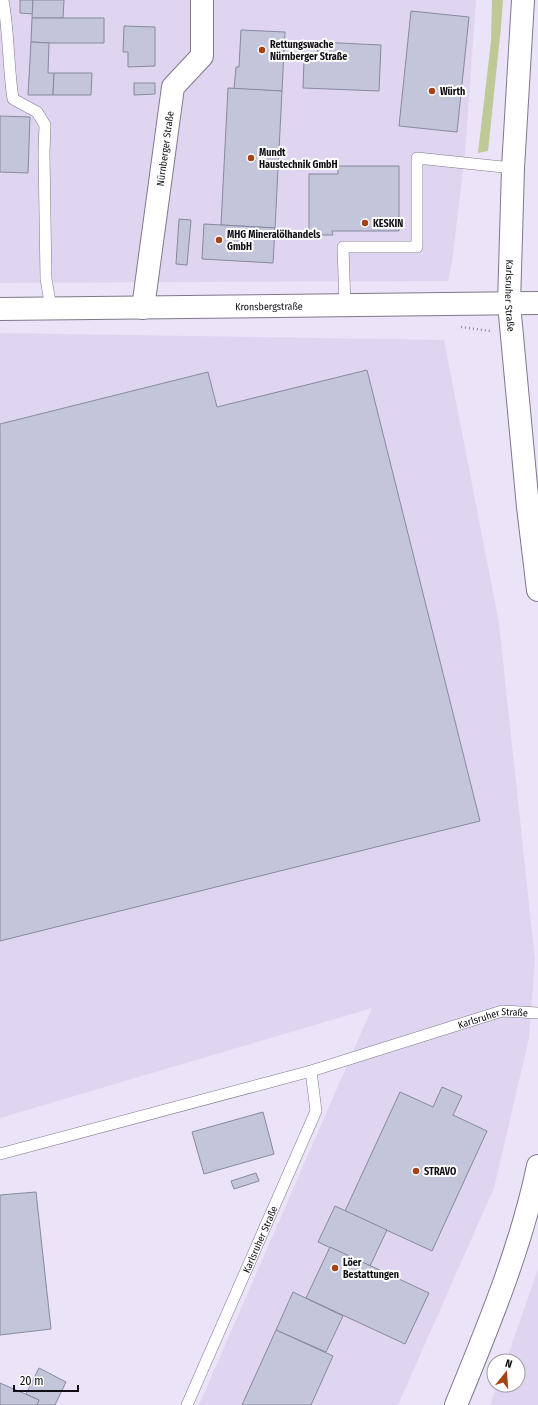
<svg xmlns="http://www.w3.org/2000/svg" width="538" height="1405" font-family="'Fira Sans Condensed',sans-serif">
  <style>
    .built { fill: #dfd5f1 }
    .green { fill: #bfc996 }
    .building { fill: #c3c5da; stroke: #87899c }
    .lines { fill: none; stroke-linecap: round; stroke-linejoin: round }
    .lane-casing { stroke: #7f788b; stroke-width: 12 }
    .street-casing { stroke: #7f788b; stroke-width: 24 }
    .secondary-casing { stroke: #7f788b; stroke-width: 24 }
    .path { stroke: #908a99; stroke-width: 2.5; stroke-dasharray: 1 3; stroke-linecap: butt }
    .lane { stroke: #fff; stroke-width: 11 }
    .street { stroke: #fff; stroke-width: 22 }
    .secondary { stroke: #fff; stroke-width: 22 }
    .poi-dot { fill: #a64213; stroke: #fff; stroke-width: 1.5 }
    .labels { text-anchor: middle; stroke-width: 4; stroke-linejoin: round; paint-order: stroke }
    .poi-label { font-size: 10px; font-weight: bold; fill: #100d14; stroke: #fff; text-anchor: start }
    .street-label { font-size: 10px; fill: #100d14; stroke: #fff }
  </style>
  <rect width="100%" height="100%" fill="#ebe3f8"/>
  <g class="built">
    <polygon points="0,0 476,0 465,153 452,262 448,281 0,283"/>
    <polygon points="0,333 444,340 499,623 535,960 529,1038 494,1188 398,1405 199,1405 372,1008 0,1118"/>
    <polygon points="538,1269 538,1405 490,1405 497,1385 518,1385 518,1361 506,1361"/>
  </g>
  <polygon class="green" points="492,0 503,0 501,27 488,151 478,153 491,41"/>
  <g class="building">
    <polygon points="20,0 33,0 33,14 20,13"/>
    <polygon points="33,0 64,0 63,18 32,18"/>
    <polygon points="411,11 469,17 457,132 399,126"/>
    <polygon points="32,18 104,18 104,43 49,43 31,42"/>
    <polygon points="124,26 155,27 155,66 128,67 128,52 123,52"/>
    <polygon points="241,30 285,32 282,91 234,89 236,67 239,67"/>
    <polygon points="31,42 49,43 48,73 54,73 53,95 28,95"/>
    <polygon points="318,42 381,45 379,91 303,88 304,60 317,60"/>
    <polygon points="54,73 92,73 91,95 53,95"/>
    <polygon points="134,83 155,83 155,94 134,95"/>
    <polygon points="228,88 282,91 275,228 221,225"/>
    <polygon points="0,116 30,117 28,173 0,172"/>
    <polygon points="338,166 399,166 399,231 332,231 333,235 309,235 309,174 338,174"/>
    <polygon points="179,219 191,220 187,265 176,264"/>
    <polygon points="204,224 275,228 273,263 202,259"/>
    <polygon points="367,370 480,821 0,941 0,424 208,372 217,407"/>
    <polygon points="442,1087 462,1096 453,1115 487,1131 432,1251 345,1211 400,1092 433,1107"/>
    <polygon points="263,1112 274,1154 204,1174 192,1132"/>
    <polygon points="256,1173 259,1181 234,1189 231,1181"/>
    <polygon points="36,1192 51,1329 0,1335 0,1195"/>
    <polygon points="335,1206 387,1230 370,1266 318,1242"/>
    <polygon points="330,1247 429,1293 405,1344 306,1298"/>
    <polygon points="293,1292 343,1316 326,1352 276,1330"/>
    <polygon points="276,1330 333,1356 311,1405 242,1405"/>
    <polygon points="39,1368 66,1382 55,1405 37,1405 39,1400 26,1394"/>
    <polygon points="0,1383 39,1400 37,1405 0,1405"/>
  </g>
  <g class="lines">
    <g class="lane-casing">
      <g id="lane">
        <path d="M3,0C9,33 8,66 13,99L37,112L45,125L44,153L46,279L51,308"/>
        <polyline points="345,306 343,247 417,247 417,158 513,168"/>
        <path id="s1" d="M0,1154L311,1071L502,1011L538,1013"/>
        <path id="s2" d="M187,1405L316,1111L311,1071"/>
      </g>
    </g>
    <g class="street-casing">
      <g id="street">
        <path id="s3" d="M143,308L173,87L202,56V0"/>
      </g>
    </g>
    <g class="secondary-casing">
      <g id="secondary">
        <path id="s4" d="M523,0L513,168L509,304L528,507L538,590"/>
        <path id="s5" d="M0,309L538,303"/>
        <path d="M456,1405C488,1327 521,1248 538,1166"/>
      </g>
    </g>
    <polyline class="path" points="461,327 490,331"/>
    <use href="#lane" class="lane"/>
    <use href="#street" class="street"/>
    <use href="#secondary" class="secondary"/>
  </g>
  <g class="poi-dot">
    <circle cx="262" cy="50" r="4"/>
    <circle cx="432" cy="91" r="4"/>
    <circle cx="251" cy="158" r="4"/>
    <circle cx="365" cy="223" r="4"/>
    <circle cx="219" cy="240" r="4"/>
    <circle cx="416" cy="1171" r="4"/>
    <circle cx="335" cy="1268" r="4"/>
  </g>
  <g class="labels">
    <g class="poi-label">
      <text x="270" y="48">Rettungswache<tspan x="270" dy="12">Nürnberger Straße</tspan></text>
      <text x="440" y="95">Würth</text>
      <text x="259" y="156">Mundt<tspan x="259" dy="12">Haustechnik GmbH</tspan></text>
      <text x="373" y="227">KESKIN</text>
      <text x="227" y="238">MHG Mineralölhandels<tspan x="227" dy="12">GmbH</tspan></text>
      <text x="424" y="1175">STRAVO</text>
      <text x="343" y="1266">Löer<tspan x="343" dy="12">Bestattungen</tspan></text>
    </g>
    <g class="street-label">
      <text dy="4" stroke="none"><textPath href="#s3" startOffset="161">Nürnberger Straße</textPath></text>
      <text dy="4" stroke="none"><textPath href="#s4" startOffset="296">Karlsruher Straße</textPath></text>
      <text dy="4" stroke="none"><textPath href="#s5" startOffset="269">Kronsbergstraße</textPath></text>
      <text dy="4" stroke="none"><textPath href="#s1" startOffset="512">Karlsruher Straße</textPath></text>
      <text dy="4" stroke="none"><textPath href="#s2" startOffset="181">Karlsruher Straße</textPath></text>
    </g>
  </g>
  <g transform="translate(506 1373) rotate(17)"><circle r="19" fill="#ffffff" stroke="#9f9ea1"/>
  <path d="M0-3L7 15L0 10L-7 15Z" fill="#a64213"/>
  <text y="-6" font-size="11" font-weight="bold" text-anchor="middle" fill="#100d14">N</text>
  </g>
  <path d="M14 1385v6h64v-6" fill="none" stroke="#100d14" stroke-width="2"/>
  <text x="20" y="1385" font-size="12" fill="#100d14" stroke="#ffffff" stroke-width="3" paint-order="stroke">20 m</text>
</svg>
